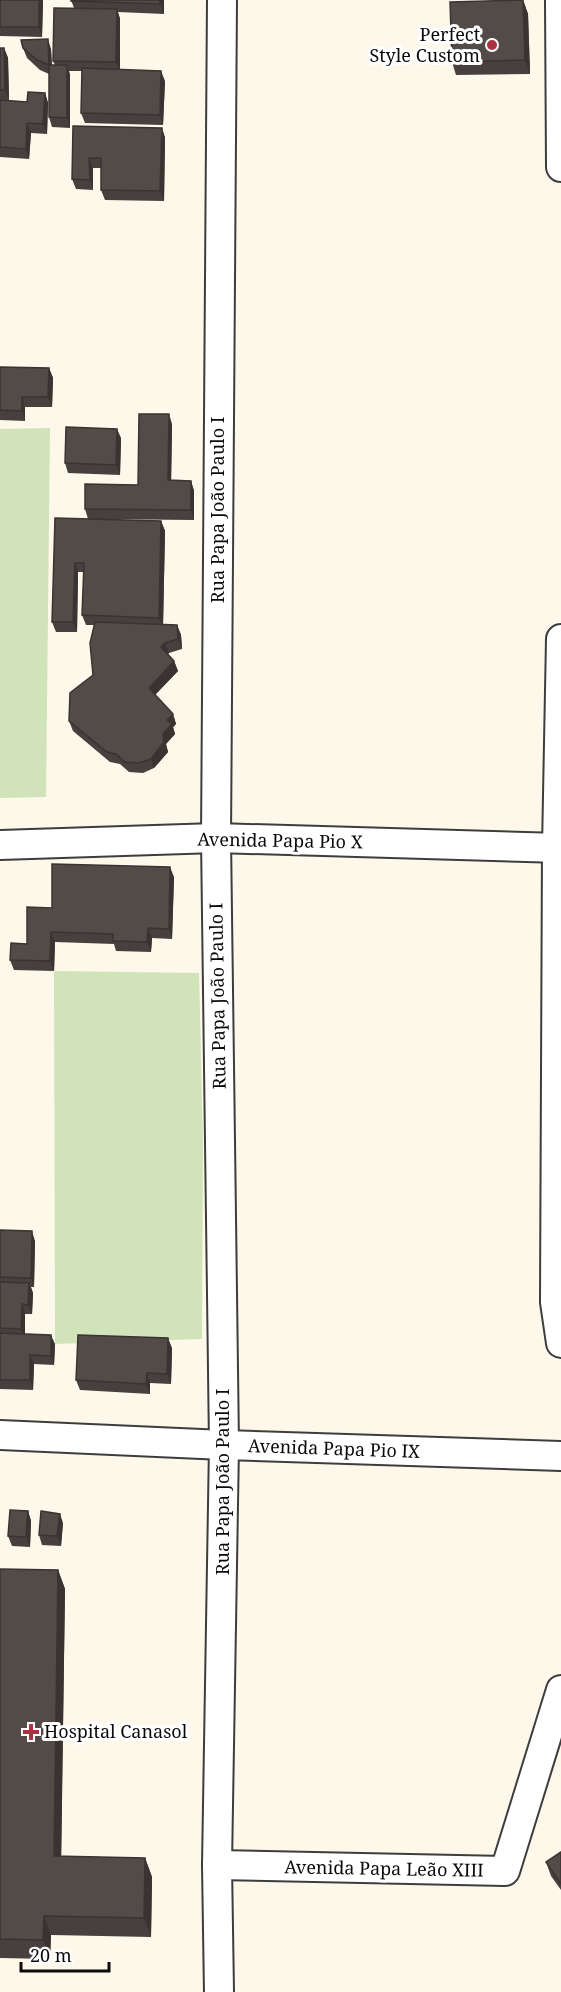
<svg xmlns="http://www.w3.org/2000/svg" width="561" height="1992" font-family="'Noto Serif',serif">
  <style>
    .green { fill: #d1e3b8 }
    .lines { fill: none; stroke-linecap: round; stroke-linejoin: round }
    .street-casing { stroke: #3d3d3d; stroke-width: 32 }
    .street { stroke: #fff; stroke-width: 28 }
    .wall { fill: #47403e }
    .shaded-wall { fill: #393432 }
    .building { fill: #524b48; stroke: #393432; stroke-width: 1.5 }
    .poi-dot { fill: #aa3240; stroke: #fff; stroke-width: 2 }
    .labels { text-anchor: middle; stroke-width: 6; stroke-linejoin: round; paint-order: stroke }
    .poi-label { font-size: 18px; fill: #0a0a0a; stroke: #fff; text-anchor: end }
    .street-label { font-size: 18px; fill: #0a0a0a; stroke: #fff }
  </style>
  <rect width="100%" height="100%" fill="#fdf8ea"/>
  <g class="green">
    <polygon points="50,428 46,797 0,798 0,429"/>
    <polygon points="54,971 199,973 203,1141 202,1339 55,1344"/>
  </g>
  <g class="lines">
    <g class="street-casing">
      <g id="street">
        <polyline points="560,0 561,167"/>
        <polyline points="561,639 557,848 555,1302 561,1343"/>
        <polyline points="0,845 216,838 561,848"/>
        <polyline points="0,1435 224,1445 561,1456"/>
        <polyline points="217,1865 505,1871 561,1690"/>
        <polyline points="219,1992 217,1865 224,1445 216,838 222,0"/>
      </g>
    </g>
    <use href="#street" class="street"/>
  </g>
  <g class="wall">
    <polygon points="0,0 43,0 42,37 0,36"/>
    <polygon points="71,0 164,0 164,14 118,12 120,19 120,70 165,81 163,125 85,123 81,113 82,71 69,71 70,75 70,128 52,127 49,117 49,74 40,70 27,58 23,48 51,49 52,65 55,65 53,61 74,8"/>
    <polygon points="523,0 528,14 530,74 456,75 452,62"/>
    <polygon points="0,48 4,48 8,58 9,100 0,100"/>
    <polygon points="45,93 48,103 47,134 31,133 29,159 0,157 0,100 27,102"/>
    <polygon points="73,126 165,137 164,201 105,200 101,190 101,168 93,168 93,190 76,189 72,179"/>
    <polygon points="0,367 49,368 53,378 52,407 25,407 25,421 0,420"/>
    <polygon points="172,424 171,480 191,481 194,491 194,520 88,519 85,509 138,485"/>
    <polygon points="121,438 120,475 68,473 65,463"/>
    <polygon points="55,518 161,521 165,531 163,625 177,625 181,635 182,649 169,653 168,654 174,661 178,671 155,695 173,714 176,724 173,727 175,734 166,744 168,752 154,768 143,773 129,772 120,764 110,762 73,731 69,721 93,675 94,625 86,625 82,615 84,572 78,572 77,632 56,632 52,622"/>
    <polygon points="174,877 172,939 152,938 151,952 116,951 114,944 55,942 54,971 14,970 10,960 27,944 52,908"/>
    <polygon points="0,1230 35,1241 34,1287 31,1287 33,1293 32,1314 25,1314 25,1334 55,1344 54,1365 34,1364 33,1390 0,1389"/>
    <polygon points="172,1348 171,1384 150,1383 150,1394 80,1390 76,1380"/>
    <polygon points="28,1511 31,1521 30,1547 12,1546 8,1536"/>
    <polygon points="63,1523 61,1546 42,1545 39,1535"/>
    <polygon points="0,1569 58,1570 65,1589 61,1856 145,1858 152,1877 151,1937 51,1935 50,1959 0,1958"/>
    <polygon points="561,1852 561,1890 551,1876 546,1862"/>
  </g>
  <g class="shaded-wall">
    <polygon points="39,0 43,0 42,37 39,27"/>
    <polygon points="160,0 164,0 164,14 160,4"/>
    <polygon points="523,0 528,14 530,74 525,60"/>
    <polygon points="117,9 120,19 120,72 116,62"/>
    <polygon points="48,39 51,49 52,75 49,65"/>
    <polygon points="4,48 8,58 9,100 5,90"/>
    <polygon points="67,65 70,75 70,128 67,118"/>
    <polygon points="161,71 165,81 163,125 160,115"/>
    <polygon points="45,93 48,103 47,134 43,124"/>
    <polygon points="27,123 31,133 29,159 26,149"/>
    <polygon points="162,128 165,137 164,201 160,191"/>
    <polygon points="89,158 93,168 93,190 90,180"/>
    <polygon points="49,368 53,378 52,407 48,397"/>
    <polygon points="22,397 25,407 25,421 22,411"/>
    <polygon points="169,414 172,424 171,490 168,480"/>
    <polygon points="117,429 121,438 120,475 116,465"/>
    <polygon points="191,481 194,491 194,520 191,510"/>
    <polygon points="161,521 165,531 163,627 159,618"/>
    <polygon points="75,563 78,572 77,632 73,622"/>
    <polygon points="177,625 181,635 182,649 178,639"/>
    <polygon points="165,643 169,653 165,657 161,647"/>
    <polygon points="174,661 178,671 152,698 149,688"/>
    <polygon points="173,714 176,724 173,727 175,734 166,744 168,752 154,768 151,759 163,734 167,720"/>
    <polygon points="170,867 174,877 172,939 169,929"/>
    <polygon points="148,928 152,938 151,952 147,942"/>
    <polygon points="51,932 55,942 54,971 50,961"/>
    <polygon points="32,1231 35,1241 34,1287 31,1278"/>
    <polygon points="29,1283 33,1293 32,1314 28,1305"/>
    <polygon points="22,1304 25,1314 25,1339 21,1329"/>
    <polygon points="51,1335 55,1344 54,1365 51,1356"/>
    <polygon points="168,1338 172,1348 171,1384 167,1374"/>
    <polygon points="30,1355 34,1364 33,1390 30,1380"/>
    <polygon points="147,1373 150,1383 150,1394 146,1384"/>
    <polygon points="28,1511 31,1521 30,1547 26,1537"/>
    <polygon points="60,1514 63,1523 61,1546 57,1536"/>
    <polygon points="58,1570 65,1589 61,1875 54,1856"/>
    <polygon points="145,1858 152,1877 151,1937 144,1918"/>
    <polygon points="44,1916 51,1935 50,1959 43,1940"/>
  </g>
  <g class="building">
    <rect x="0" y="0" width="39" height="27"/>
    <polygon points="71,0 160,0 160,4 71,1"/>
    <polygon points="523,0 525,60 452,62 450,2"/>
    <polygon points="54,8 117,9 116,62 53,61"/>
    <polygon points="48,39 49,65 37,60 23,48 21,40"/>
    <polygon points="0,48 4,48 5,90 0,90"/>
    <polygon points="49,65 67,65 67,118 49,117"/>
    <polygon points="82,68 161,71 160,115 81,113"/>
    <polygon points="28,92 45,93 43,124 27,123 26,149 0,147 0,100 27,102"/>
    <polygon points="73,126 162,128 160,191 101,190 101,158 89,158 90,180 72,179"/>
    <polygon points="0,367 49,368 48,397 22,397 22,411 0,410"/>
    <polygon points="139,414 169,414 168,480 191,481 191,510 85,509 85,484 138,485"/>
    <polygon points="66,427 117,429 116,465 65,463"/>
    <polygon points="55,518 161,521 159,618 82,615 84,563 75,563 73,622 52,622"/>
    <polygon points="95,622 177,625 178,639 165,643 161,647 174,661 149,688 173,714 167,720 172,724 163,734 164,742 151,759 139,763 125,762 116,754 107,752 69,721 70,693 93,675 90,643"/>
    <polygon points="52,864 170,867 169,929 148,928 147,942 113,941 113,934 51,932 50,961 10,960 11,943 27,944 27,907 52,908"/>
    <polygon points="0,1230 32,1231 31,1278 0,1277"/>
    <polygon points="0,1282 29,1283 28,1305 22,1304 21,1329 0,1328"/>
    <polygon points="0,1333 51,1335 51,1356 30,1355 30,1380 0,1380"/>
    <polygon points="78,1335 168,1338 167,1374 147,1373 146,1384 76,1380"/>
    <polygon points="10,1510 28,1511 26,1537 8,1536"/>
    <polygon points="41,1511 60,1514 57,1536 39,1535"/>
    <polygon points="0,1569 58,1570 54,1856 145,1858 144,1918 44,1916 43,1940 0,1939"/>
    <polygon points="561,1852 561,1884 546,1862"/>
  </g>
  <g class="poi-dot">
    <circle cx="492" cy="45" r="6"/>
    <path d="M28 1723h6v6h6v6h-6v6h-6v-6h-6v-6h6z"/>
  </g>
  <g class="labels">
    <g class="poi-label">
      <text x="480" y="41">Perfect<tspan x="480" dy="21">Style Custom</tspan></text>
      <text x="44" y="1738" text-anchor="start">Hospital Canasol</text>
    </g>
    <g class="street-label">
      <text transform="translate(218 510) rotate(-90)" y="6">Rua Papa João Paulo I</text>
      <text transform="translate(280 841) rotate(1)" y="6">Avenida Papa Pio X</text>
      <text transform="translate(218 996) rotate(-91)" y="6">Rua Papa João Paulo I</text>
      <text transform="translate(334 1449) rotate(2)" y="6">Avenida Papa Pio IX</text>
      <text transform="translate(223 1482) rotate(-90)" y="6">Rua Papa João Paulo I</text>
      <text transform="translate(384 1869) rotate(1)" y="6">Avenida Papa Leão XIII</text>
    </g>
  </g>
  <path d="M21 1962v9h88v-9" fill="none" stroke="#0a0a0a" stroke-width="3"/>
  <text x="30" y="1962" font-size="18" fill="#0a0a0a" stroke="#ffffff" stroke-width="4.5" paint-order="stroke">20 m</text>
</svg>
